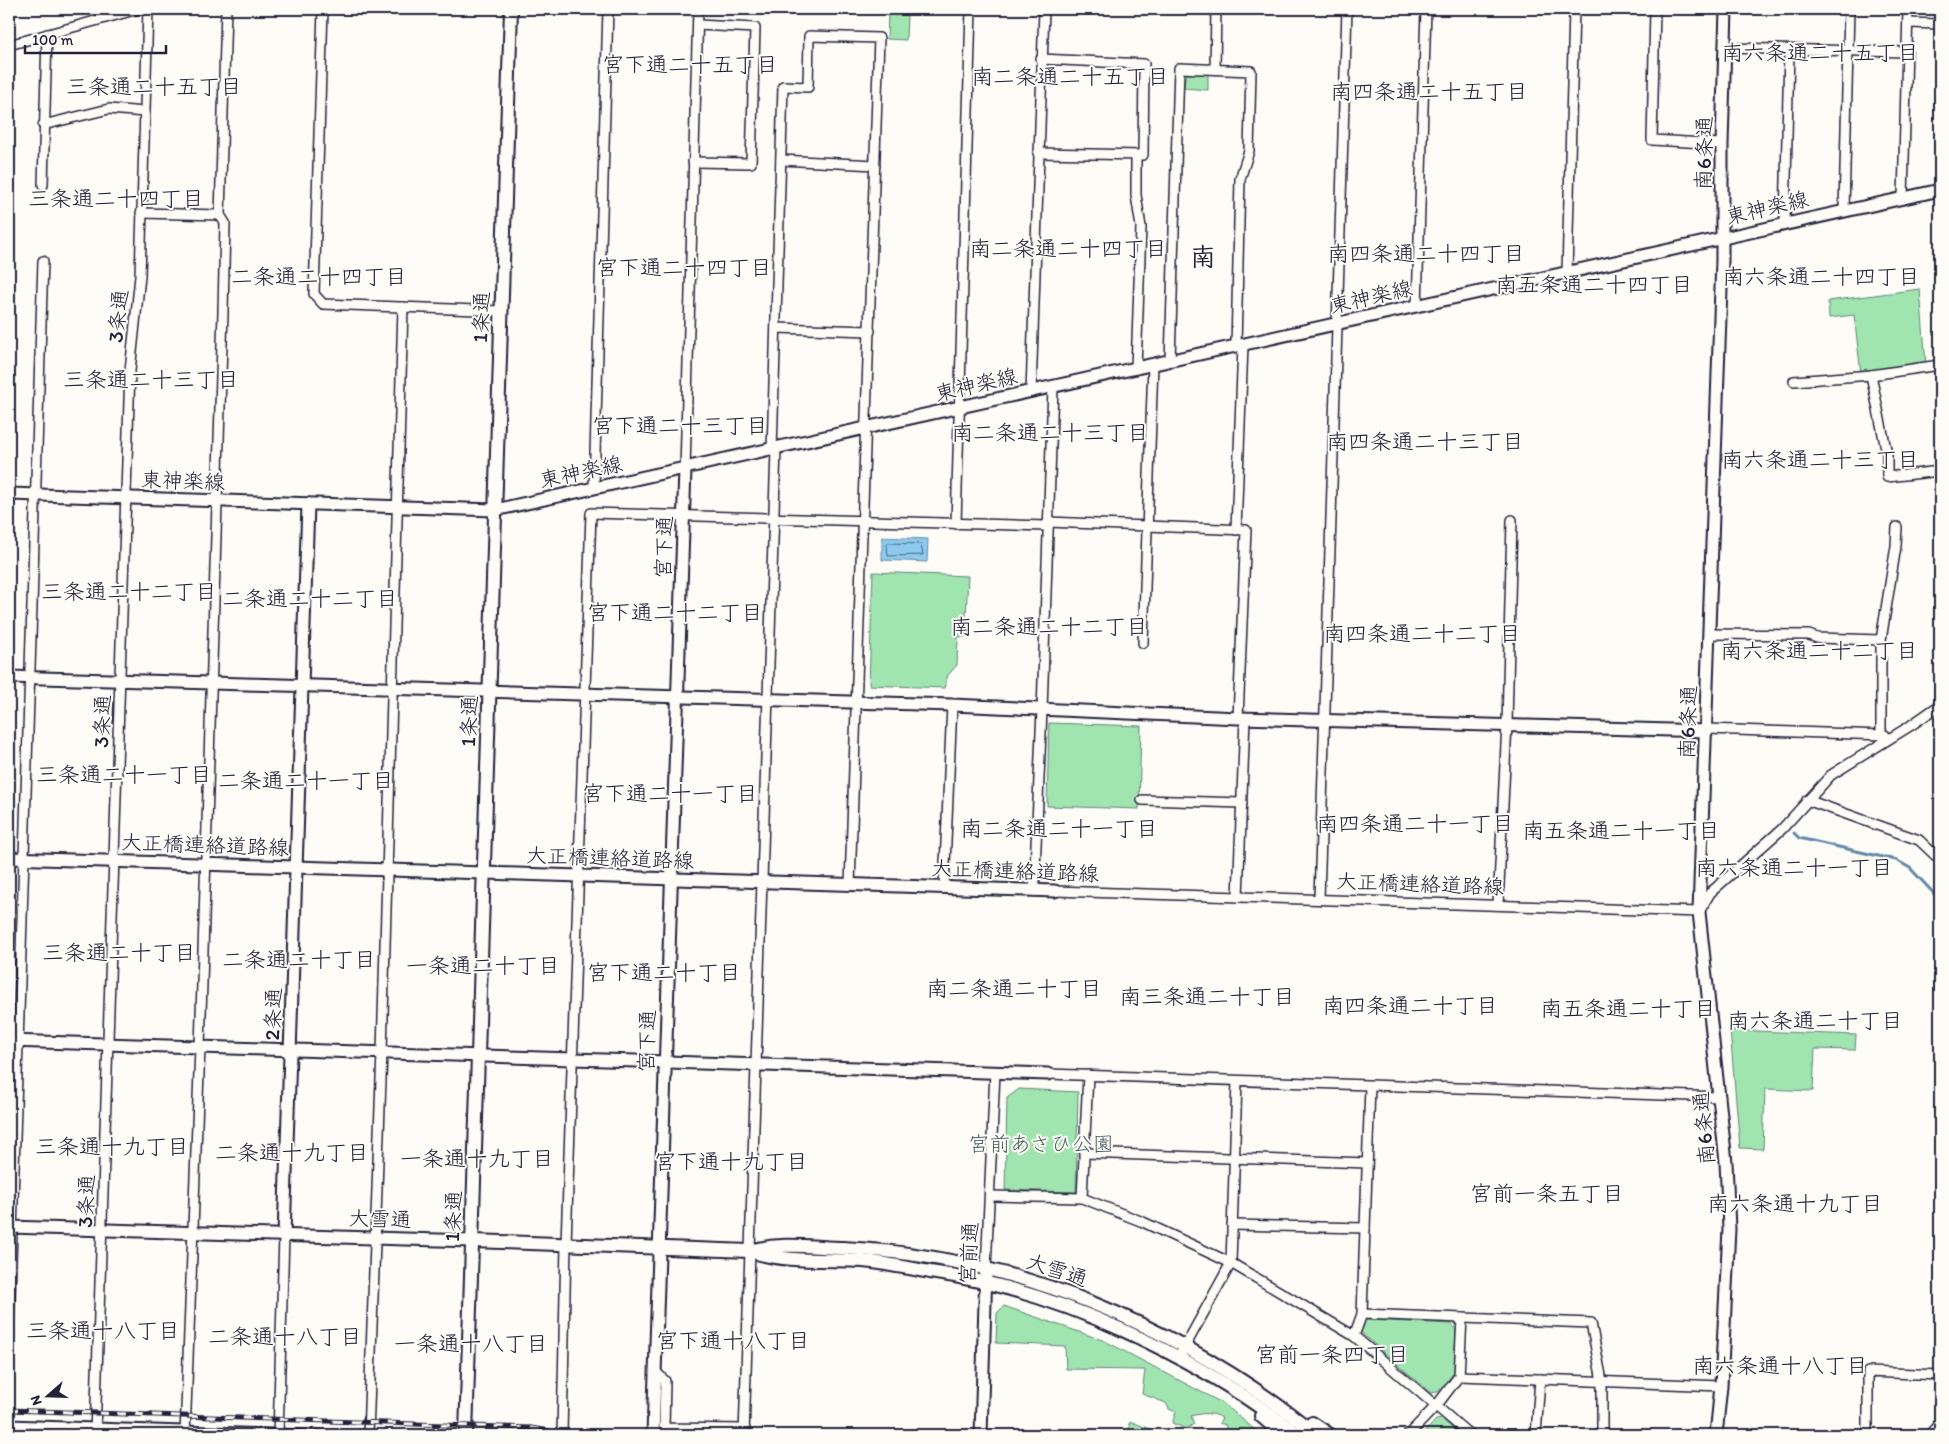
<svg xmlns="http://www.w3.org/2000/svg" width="1949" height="1444" font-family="Itim,'Klee One',sans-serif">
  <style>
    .green { fill: #a0e4b0; stroke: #618376 }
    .water { fill: #8dcaed; stroke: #6287a6 }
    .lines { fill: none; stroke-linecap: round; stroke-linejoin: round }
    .shore { stroke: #4d6582; stroke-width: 1 }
    .stream { stroke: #6287a6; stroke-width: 3 }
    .pedestrian-casing { stroke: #22223b; stroke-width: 11 }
    .minor-casing { stroke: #22223b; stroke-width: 12 }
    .tertiary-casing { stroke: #22223b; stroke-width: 15 }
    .secondary-casing { stroke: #22223b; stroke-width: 16 }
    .pedestrian { stroke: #fdfcf7; stroke-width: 7 }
    .minor { stroke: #fdfcf7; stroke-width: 9 }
    .tertiary { stroke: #fdfcf7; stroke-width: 11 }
    .secondary { stroke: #fdfcf7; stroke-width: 12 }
    .rail-casing { stroke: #22223b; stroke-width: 5 }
    .rail { stroke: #fdfcf7; stroke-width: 3; stroke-dasharray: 9; stroke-linecap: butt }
    .labels { text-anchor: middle; stroke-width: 4; stroke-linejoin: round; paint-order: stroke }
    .street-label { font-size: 21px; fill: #22223b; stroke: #fdfcf7 }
    .park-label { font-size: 21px; fill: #485c5e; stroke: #fdfcf7 }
    .neighbourhood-label { font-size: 22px; fill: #22223b; stroke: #fdfcf7 }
    .district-label { font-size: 26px; font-weight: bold; fill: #22223b; stroke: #fdfcf7 }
  </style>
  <rect width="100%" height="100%" fill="#fdfcf7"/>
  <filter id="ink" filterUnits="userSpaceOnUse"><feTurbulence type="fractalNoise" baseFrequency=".02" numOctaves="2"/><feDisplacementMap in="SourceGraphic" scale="10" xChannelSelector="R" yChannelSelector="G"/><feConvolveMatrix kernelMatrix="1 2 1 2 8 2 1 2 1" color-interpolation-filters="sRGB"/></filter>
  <g filter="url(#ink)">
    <g class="green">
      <polygon points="888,14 907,15 906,40 887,39"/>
      <polygon points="1191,72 1208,73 1208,90 1184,88 1185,76"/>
      <polygon points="1920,289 1926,365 1861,374 1854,315 1829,318 1828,301"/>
      <polygon points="873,572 968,576 965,637 958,637 957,665 948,675 944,688 869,685"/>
      <polygon points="1049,723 1141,726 1139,809 1047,806"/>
      <polygon points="1730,1030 1856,1035 1855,1050 1815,1049 1813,1091 1765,1089 1763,1149 1740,1148"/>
      <polygon points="1019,1089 1078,1092 1076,1192 1005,1190 1007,1098"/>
      <path d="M1004,1306L1105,1341L1224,1404L1261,1435H1193C1202,1428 1214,1432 1225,1434L1226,1425L1219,1423L1222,1418C1213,1412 1201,1413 1191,1416L1194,1424L1186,1429L1172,1423L1176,1412L1169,1409L1166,1403L1142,1394L1145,1370L1066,1369L1065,1346L996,1343L997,1313Z"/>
      <polygon points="1365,1320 1452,1324 1456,1330 1454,1373 1438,1392 1431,1393 1360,1332"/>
      <polygon points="1442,1419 1460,1435 1422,1435 1436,1420"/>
      <polygon points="1132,1422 1160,1433 1159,1435 1129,1435 1129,1423"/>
    </g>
    <polygon class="water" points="882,537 928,539 927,562 882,560"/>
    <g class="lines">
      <polygon class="shore" points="889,543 921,544 923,555 888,556 887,545"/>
      <polyline class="stream" points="1794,833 1799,838 1896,860 1910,868 1940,900"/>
      <g class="pedestrian-casing">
        <polyline id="pedestrian" points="9,1424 326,1435"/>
      </g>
      <g class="minor-casing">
        <g id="minor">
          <polyline points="323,9 314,294 323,304 502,311"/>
          <polyline points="1655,9 1652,140 1722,144"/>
          <polyline points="1908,23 1940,24"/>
          <polyline points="9,45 138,9"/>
          <polyline points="1725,48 1907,52"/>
          <polyline points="1215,69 1216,9"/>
          <polyline points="43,125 109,109 145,112"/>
          <polyline points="1038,153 1143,155 1144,64 1041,59"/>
          <polyline points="1136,156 1136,195 1141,227 1136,369"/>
          <polyline points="781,160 875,165"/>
          <polyline points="693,162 751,163 755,28 698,25"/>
          <polyline points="43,185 47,34"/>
          <polyline points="1903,198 1908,9"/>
          <polyline points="1844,210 1849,9"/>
          <polyline points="141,213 220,215"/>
          <polyline points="1785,223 1789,50"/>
          <polyline points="1567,273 1574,9"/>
          <polyline points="1417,306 1426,9"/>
          <polyline points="776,328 870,331"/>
          <polyline points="1170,361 1179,68 1251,71 1249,151 1240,179 1236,347"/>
          <polyline points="1871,375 1887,454 1887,477 1940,471"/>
          <polyline points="1794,381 1871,375 1940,365"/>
          <polyline points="1031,392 1044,9"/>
          <polyline points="772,450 783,86 808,87 809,36 879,38 850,885"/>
          <polyline points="685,469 698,9"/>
          <polyline points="594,488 608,9"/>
          <polyline points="1048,522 1246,530 1238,718"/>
          <polyline points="956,524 971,9"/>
          <polyline points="1236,530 1243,345"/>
          <polyline points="1710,634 1809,635 1817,638 1881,640"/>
          <polyline points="1143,643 1153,365"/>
          <polyline points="1707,729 1885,735"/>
          <polyline points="1881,734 1881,640 1896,546 1897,527"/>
          <polyline points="1142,800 1242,803"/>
          <polyline points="1807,800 1919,840 1940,860"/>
          <polyline points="944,888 952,705"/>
          <polyline points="1034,891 1042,710 1053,387"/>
          <polyline points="1055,891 1699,912 1710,893 1782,829 1831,775 1910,726 1940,705"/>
          <polyline points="1238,897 1245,718"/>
          <polyline points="1319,899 1347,9"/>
          <polyline points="1498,905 1507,724 1512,520"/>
          <polyline points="1048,1074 1720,1097"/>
          <polyline points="1370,1086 1362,1314 1591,1323 1602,1381 1602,1435"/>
          <polyline points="1084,1153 1367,1163"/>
          <polyline points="991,1196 1082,1198 1143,1222 1231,1263 1354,1336 1470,1435"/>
          <polyline points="1082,1198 1088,1075"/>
          <polyline points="1232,1225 1365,1228"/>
          <polyline points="986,1269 995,1072"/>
          <polyline points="9,1326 43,261"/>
          <polyline points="1354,1336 1362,1314"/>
          <polyline points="1182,1352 1231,1263 1237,1081"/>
          <polyline points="655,1371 665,1381 664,1428 745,1429"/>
          <polyline points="1459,1376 1721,1386"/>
          <polyline points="95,1435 130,371 140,276 148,9"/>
          <polyline points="185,1435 200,1047 223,312 225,223 220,215 226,9"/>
          <polyline points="278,1435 284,1236"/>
          <polyline points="368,1435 382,1052 403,307"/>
          <polyline points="562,1435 566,1244 591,513 1048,526"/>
          <polyline points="744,1435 776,449"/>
          <polyline points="1408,1435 1437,1405 1459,1376 1462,1318"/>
          <polyline points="1536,1435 1540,1379"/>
          <polyline points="1868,1435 1868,1372 1940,1375"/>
          <polyline points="1929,1435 1940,1423"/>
        </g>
      </g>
      <g class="tertiary-casing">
        <g id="tertiary">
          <polyline points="9,494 495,510 1940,190"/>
          <polyline points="9,677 952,705 1238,718 1707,731"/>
          <polyline points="9,858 1055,891"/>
          <polyline points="9,1041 1048,1074"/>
          <polyline points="9,1227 472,1241"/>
          <polyline points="284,1236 308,504"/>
          <polyline points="653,1435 685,469"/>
          <polyline points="981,1435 986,1269"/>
          <polyline points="1716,1435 1721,1386 1729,1229 1726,1162 1699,912 1722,260 1722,144 1726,9"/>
        </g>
      </g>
      <g class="secondary-casing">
        <g id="secondary">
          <path d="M472,1241L750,1251C786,1263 826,1259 863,1261C885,1263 908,1268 930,1272C1058,1290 1197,1356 1298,1435"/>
          <path d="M750,1251C781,1242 811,1247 843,1248C1017,1256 1182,1327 1317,1435"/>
          <polyline points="1261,1416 1283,1435"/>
          <polyline points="1312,1423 1330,1435"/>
          <polyline points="466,1435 511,9"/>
        </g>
      </g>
      <use href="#pedestrian" class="pedestrian"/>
      <use href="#minor" class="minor"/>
      <use href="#tertiary" class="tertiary"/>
      <use href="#secondary" class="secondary"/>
      <g class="rail-casing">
        <polyline id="rail" points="9,1410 531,1428 574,1435"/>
      </g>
      <use href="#rail" class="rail"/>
    </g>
  </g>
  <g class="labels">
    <g class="street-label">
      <text transform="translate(1704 153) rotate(-89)" y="7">南6条通</text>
      <text transform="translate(1767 208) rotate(-13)" y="7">東神楽線</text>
      <text transform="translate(1371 297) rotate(-13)" y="7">東神楽線</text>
      <text transform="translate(118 316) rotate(-84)" y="7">3条通</text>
      <text transform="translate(481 317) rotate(-88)" y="7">1条通</text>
      <text transform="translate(976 385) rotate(-13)" y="7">東神楽線</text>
      <text transform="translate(581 472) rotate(-12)" y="7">東神楽線</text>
      <text transform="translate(183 481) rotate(2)" y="7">東神楽線</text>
      <text transform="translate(664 547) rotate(-88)" y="7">宮下通</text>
      <text transform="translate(102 721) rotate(-88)" y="7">3条通</text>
      <text transform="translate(469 721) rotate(-88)" y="7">1条通</text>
      <text transform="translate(1688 722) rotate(-88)" y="7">南6条通</text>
      <text transform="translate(205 845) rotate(2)" y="7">大正橋連絡道路線</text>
      <text transform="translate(610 858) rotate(2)" y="7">大正橋連絡道路線</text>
      <text transform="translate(1015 871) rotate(2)" y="7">大正橋連絡道路線</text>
      <text transform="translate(1420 884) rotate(2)" y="7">大正橋連絡道路線</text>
      <text transform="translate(273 1014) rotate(-88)" y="7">2条通</text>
      <text transform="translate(647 1041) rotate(-88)" y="7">宮下通</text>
      <text transform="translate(1704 1128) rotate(-95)" y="7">南6条通</text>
      <text transform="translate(86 1201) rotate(-88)" y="7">3条通</text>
      <text transform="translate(453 1216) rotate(-88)" y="7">1条通</text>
      <text transform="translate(380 1219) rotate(2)" y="7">大雪通</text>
      <text transform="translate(969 1253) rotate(-87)" y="7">宮前通</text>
      <text transform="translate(1057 1270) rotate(18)" y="7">大雪通</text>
    </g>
    <g class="park-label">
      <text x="1041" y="1151">宮前あさひ公園</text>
    </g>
    <g class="neighbourhood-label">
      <text x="1820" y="60">南六条通二十五丁目</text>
      <text x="690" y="72">宮下通二十五丁目</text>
      <text x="1070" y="84">南二条通二十五丁目</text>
      <text x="154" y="94">三条通二十五丁目</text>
      <text x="1429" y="99">南四条通二十五丁目</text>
      <text x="116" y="206">三条通二十四丁目</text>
      <text x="1068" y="256">南二条通二十四丁目</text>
      <text x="1426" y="261">南四条通二十四丁目</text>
      <text x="684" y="275">宮下通二十四丁目</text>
      <text x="319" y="284">二条通二十四丁目</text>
      <text x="1821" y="284">南六条通二十四丁目</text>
      <text x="1594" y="292">南五条通二十四丁目</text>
      <text x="151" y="387">三条通二十三丁目</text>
      <text x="680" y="433">宮下通二十三丁目</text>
      <text x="1050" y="440">南二条通二十三丁目</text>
      <text x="1425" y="449">南四条通二十三丁目</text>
      <text x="1820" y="467">南六条通二十三丁目</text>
      <text x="129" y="599">三条通二十二丁目</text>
      <text x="310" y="606">二条通二十二丁目</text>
      <text x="675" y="620">宮下通二十二丁目</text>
      <text x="1049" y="634">南二条通二十二丁目</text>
      <text x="1422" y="641">南四条通二十二丁目</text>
      <text x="1819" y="658">南六条通二十二丁目</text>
      <text x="124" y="782">三条通二十一丁目</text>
      <text x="306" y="788">二条通二十一丁目</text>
      <text x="670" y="801">宮下通二十一丁目</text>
      <text x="1415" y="831">南四条通二十一丁目</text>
      <text x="1059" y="836">南二条通二十一丁目</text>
      <text x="1621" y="838">南五条通二十一丁目</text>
      <text x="1794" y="875">南六条通二十一丁目</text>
      <text x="119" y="960">三条通二十丁目</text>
      <text x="299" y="967">二条通二十丁目</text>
      <text x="483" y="973">一条通二十丁目</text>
      <text x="664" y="980">宮下通二十丁目</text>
      <text x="1014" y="996">南二条通二十丁目</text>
      <text x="1207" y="1004">南三条通二十丁目</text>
      <text x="1410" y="1013">南四条通二十丁目</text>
      <text x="1628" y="1016">南五条通二十丁目</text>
      <text x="1815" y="1028">南六条通二十丁目</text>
      <text x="112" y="1154">三条通十九丁目</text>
      <text x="292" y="1160">二条通十九丁目</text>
      <text x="477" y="1166">一条通十九丁目</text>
      <text x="731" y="1169">宮下通十九丁目</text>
      <text x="1547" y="1201">宮前一条五丁目</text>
      <text x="1795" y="1211">南六条通十九丁目</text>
      <text x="103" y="1338">三条通十八丁目</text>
      <text x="285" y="1344">二条通十八丁目</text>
      <text x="733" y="1348">宮下通十八丁目</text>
      <text x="471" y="1351">一条通十八丁目</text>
      <text x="1332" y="1362">宮前一条四丁目</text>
      <text x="1780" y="1373">南六条通十八丁目</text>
    </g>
    <g class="district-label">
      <text x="1203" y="266">南</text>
    </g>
  </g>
  <rect width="1949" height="1444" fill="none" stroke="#fdfcf7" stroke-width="30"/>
  <rect x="15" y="15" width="1919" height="1414" fill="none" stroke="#22223b" stroke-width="2" filter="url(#ink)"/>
  <g transform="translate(48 1396) rotate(250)" stroke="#fdfcf7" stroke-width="4" paint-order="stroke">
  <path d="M0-4L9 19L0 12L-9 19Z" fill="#22223b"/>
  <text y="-8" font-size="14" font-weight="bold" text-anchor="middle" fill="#22223b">N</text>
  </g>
  <path d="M25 45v8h141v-8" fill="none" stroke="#22223b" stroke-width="2.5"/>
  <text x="32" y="45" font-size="15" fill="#22223b" stroke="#fdfcf7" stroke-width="4" paint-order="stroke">100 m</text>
</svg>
